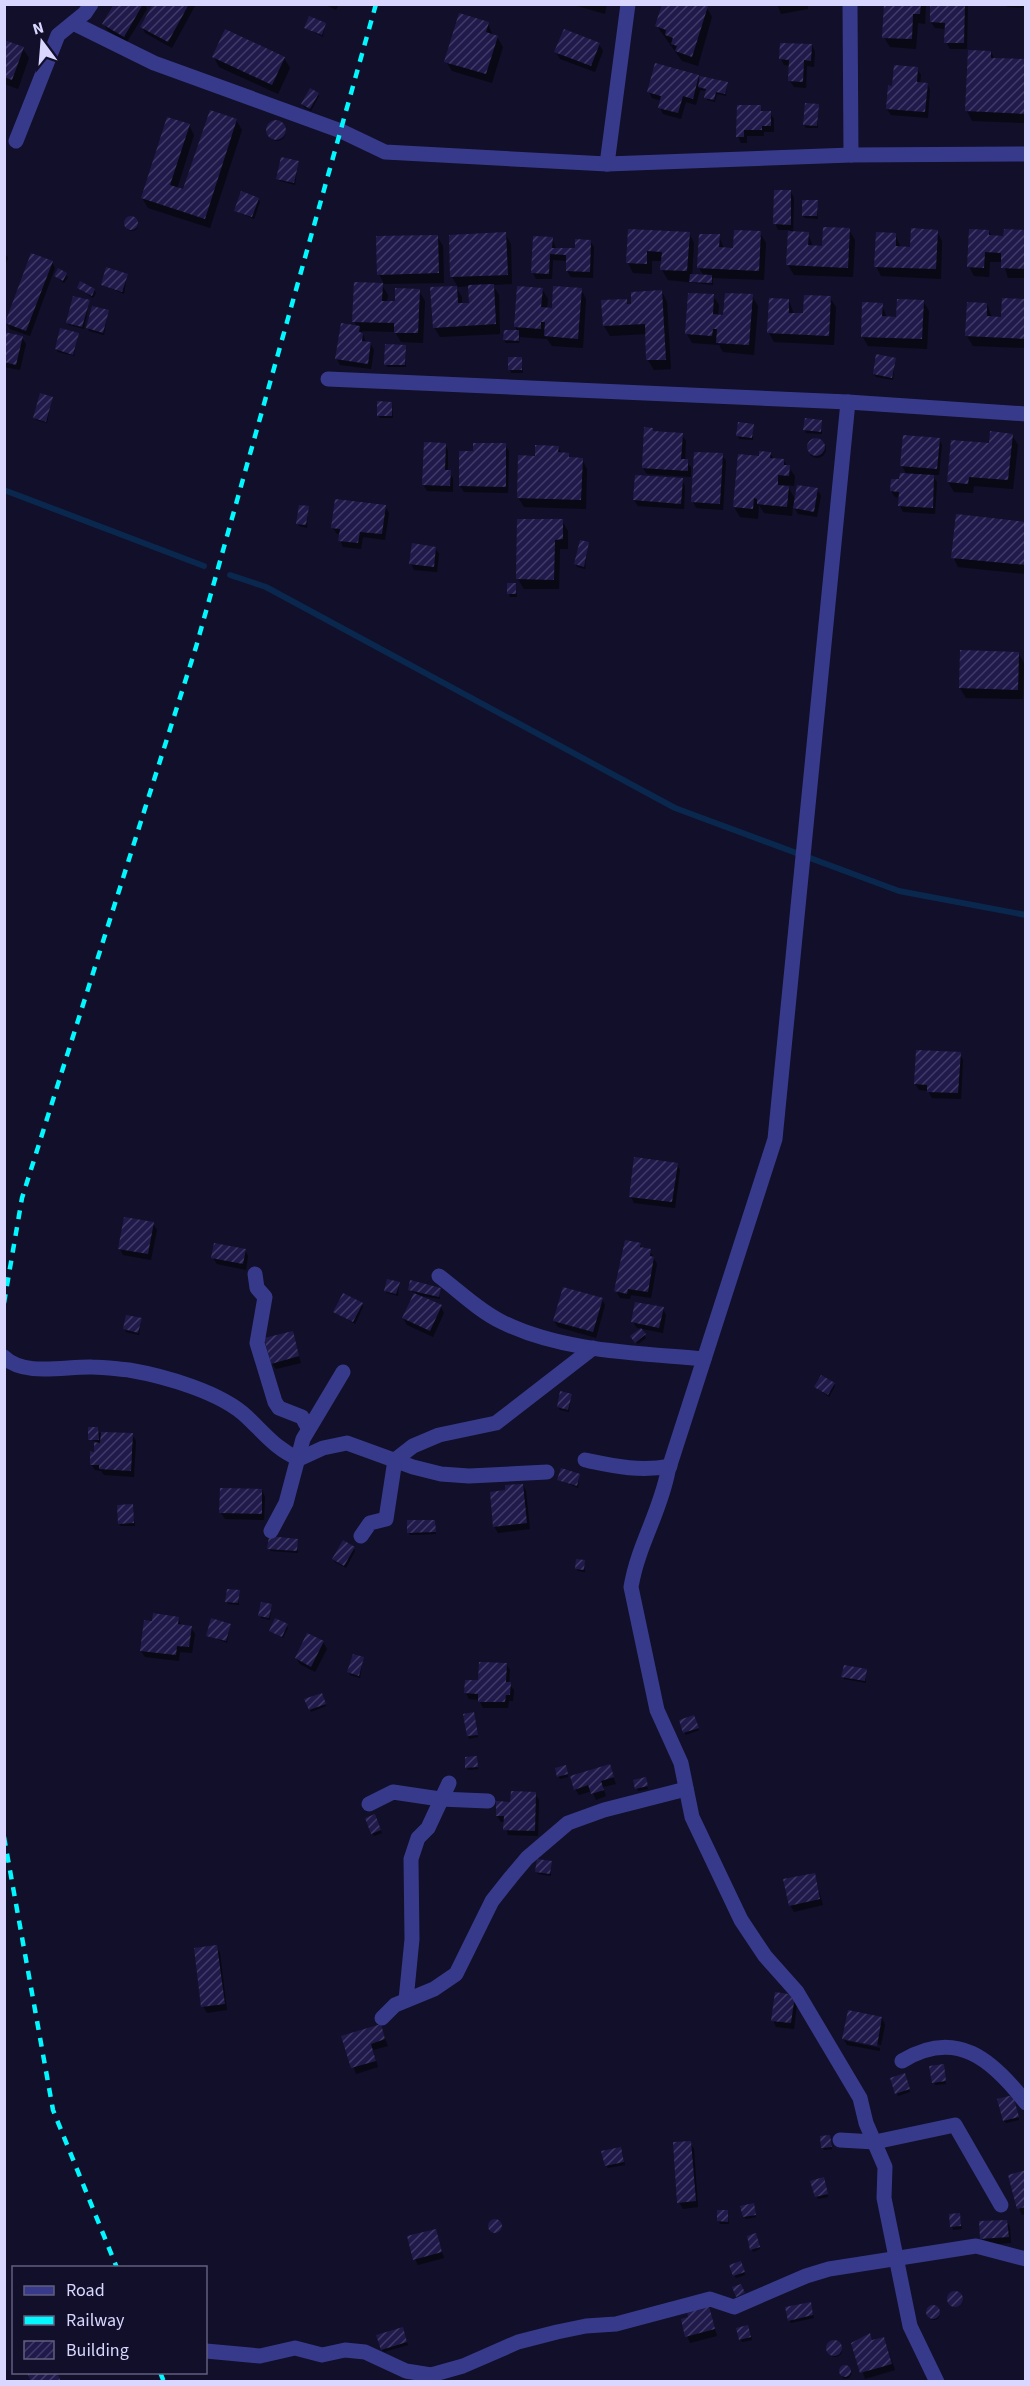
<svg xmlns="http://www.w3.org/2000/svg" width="1030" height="2386" font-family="'Source Sans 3',sans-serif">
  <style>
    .shadow { fill: #0007 }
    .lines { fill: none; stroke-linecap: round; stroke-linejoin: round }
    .stream { stroke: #0a274d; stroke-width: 6 }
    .building { fill: url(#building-hatch) }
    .minor { stroke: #373a8a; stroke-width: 15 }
    .rail { stroke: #03f7ff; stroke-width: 4.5; stroke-dasharray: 9 8; stroke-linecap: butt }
  </style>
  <defs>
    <pattern id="building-hatch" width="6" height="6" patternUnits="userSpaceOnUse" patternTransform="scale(1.5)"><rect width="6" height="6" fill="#201a4b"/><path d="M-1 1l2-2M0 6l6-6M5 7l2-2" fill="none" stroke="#403b66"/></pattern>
  </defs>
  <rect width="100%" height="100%" fill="#110f29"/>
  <g class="shadow">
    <polygon points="116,4 145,4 147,9 127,42 108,31 104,24"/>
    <polygon points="154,4 196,4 172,48 145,33 142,27"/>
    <polygon points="324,4 339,4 336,10"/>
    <polygon points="570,4 607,4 605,14"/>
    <polygon points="663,4 696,4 707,8 712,17 698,66 682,61 657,26"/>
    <polygon points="777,4 808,4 808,9 781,14"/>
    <polygon points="886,4 926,4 925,24 918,23 916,49 890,47 884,37"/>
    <polygon points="947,4 968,4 967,49 950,49 946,42 946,29 935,28 931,22"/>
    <polygon points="1006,4 1024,4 1023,8 1007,7"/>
    <polygon points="325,24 323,37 306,28"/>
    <polygon points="488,24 493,36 497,37 503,47 492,83 452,71 446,61"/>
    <polygon points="4,42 23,49 29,58 18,89 4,84"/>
    <polygon points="599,44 603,51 595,72 560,59 556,52"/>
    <polygon points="812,45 815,52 814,67 807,66 806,88 794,87 790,81 791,66 784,65 781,59"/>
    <polygon points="991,52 995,60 1026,61 1026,123 972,121 967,111"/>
    <polygon points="214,57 284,58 290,68 278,94 219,67"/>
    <polygon points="917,69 921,75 920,84 927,84 930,90 928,118 891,115 887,109 893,87"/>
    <polygon points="698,76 700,80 727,83 726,96 717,94 715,102 707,100 707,91 700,90 696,105 686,102 681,119 663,114 660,108 662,101 652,98 649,92"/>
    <polygon points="318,94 319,96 311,111 304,107 302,104"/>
    <polygon points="818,105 818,128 806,128 804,125"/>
    <polygon points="760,107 763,113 770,113 774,119 774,132 764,132 764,136 747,136 747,143 741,143 738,136"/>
    <polygon points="236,120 242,130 210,228 148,208 142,198 189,125 194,135 177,189 184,191"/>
    <circle cx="277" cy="132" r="9"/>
    <polygon points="298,162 295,185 280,181 278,179"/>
    <polygon points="791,192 794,198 793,233 808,233 813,247 824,247 849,230 855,240 853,277 794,275 788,265 790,230 778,230 775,223"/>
    <polygon points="258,199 260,202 254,219 235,211"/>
    <polygon points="817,202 818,219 805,218 803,216"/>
    <circle cx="132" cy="225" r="6"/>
    <polygon points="629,230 689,233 694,243 692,276 704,276 699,268 719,236 724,249 735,250 760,233 766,243 764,280 713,278 713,285 668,280 662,270 663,261 652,261 652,274 633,273 628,263"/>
    <polygon points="937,231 942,241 941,279 881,276 876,266 895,234 901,248 911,249"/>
    <polygon points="989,231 992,237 1005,237 1026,231 1026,278 1008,278 1003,262 990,262 989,277 974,276 969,266"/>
    <polygon points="505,234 511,244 512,284 493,285 499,295 500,334 440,337 434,327 456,287 462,297 462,305 471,304 470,286 458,287 452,277"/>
    <polygon points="437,236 443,246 444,283 384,284 379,274"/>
    <polygon points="552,238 556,249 576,250 590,241 594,247 593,278 571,277 567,271 568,261 553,260 552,279 536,279 533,273"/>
    <polygon points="4,252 8,258 4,267"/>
    <polygon points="52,262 55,268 30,336 10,329 6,323"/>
    <polygon points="59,270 68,277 64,283 55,276"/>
    <polygon points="127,275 124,294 102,285"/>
    <polygon points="382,285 388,295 387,302 397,303 419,291 425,301 423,343 401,342 395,332 362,331 366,343 370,343 374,350 371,369 340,365 337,359 357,327 354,321"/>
    <polygon points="518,287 542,289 548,299 547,309 553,310 581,289 586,299 583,348 552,346 547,339 520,337 519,343 506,343 504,340 518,332 515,327"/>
    <polygon points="78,288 94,290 96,293 93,298"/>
    <polygon points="662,292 667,302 671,369 654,370 648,360 647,334 610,336 604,326 603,301 626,300 629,306"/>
    <polygon points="713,296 719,305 718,316 724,316 752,296 758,306 754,355 723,352 719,345 692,343 687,334"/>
    <polygon points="830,298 836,307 834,345 774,342 769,333 789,301 794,314 805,315"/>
    <polygon points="923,301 929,311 927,349 868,346 862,336 882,305 887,318 898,318"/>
    <polygon points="1026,301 1026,348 973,346 967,336 987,304 992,318 1003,318"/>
    <polygon points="89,302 84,329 69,325 67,323"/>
    <polygon points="108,311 104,335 89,331 88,328"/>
    <polygon points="4,334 22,338 26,344 20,370 4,367"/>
    <polygon points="78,335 74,356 58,352 56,349"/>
    <polygon points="405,346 406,367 387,367 386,364"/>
    <polygon points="510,358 521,358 523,373 511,373"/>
    <polygon points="895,359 893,380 876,377 874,374"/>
    <polygon points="52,398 47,423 36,420 35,418"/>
    <polygon points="392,403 393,418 380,418 378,415"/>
    <polygon points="821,422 822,434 806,433 805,430"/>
    <polygon points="753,425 753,440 739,439 738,436"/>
    <polygon points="654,433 682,435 686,441 685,461 691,467 691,477 647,474 643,468"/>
    <polygon points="1012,435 1018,445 1013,489 974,486 973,493 954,492 948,482 990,445"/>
    <polygon points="939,439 942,445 939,475 932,475 937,482 935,514 903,512 900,506 900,498 895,497 891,491 907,475 902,466"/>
    <circle cx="817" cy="449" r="9"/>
    <polygon points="445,444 448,451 448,471 453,478 453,492 427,491 423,484"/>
    <polygon points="505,445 509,451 508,493 464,492 460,486 475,453"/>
    <polygon points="558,447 562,454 568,454 571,459 582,459 587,469 586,509 524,507 518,497 536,457"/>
    <polygon points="770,453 774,459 783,460 795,476 794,486 787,485 796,501 817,489 821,496 817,517 798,514 793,505 792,516 764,513 759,505 758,519 740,517 734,507 760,458"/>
    <polygon points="722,455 726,461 723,510 696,508 693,502"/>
    <polygon points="682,480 685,486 684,509 638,506 634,500"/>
    <polygon points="385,506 389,513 385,540 363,537 361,549 343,547 340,540 341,534 337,534 333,528"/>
    <polygon points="308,508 307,528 299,526 298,524"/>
    <polygon points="562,521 568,531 568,549 560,549 559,589 524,589 518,579"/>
    <polygon points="1026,523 1026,574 958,567 953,557"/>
    <polygon points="588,543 585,569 577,567 576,564"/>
    <polygon points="435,548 439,554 437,572 414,570 411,563"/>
    <polygon points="515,584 517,597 510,597 509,594"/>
    <polygon points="1018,653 1024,663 1023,699 966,698 960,688"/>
    <polygon points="960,1054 963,1060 961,1099 932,1098 928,1091 919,1090 915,1084"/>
    <polygon points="677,1164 680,1170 675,1208 634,1203 631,1197"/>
    <polygon points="153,1224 157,1230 151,1260 123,1255 120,1249"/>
    <polygon points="640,1244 643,1249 650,1251 657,1264 651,1298 631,1295 630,1299 620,1298 616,1291"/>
    <polygon points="245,1250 248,1256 246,1270 217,1264 213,1258"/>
    <polygon points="399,1283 398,1296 387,1293 385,1290"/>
    <polygon points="440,1289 440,1299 415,1295 441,1307 444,1313 433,1337 407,1325 403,1318 415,1293 409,1290"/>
    <polygon points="602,1299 605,1305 596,1338 558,1327 554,1321"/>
    <polygon points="362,1304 363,1307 355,1324 335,1312"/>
    <polygon points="663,1309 666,1315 663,1333 637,1328 633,1322"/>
    <polygon points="141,1319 139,1335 126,1332 125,1329"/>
    <polygon points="641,1330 646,1338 638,1344 632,1336"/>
    <polygon points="292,1333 301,1363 276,1369 272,1363"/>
    <polygon points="834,1384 835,1386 829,1397 815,1387"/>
    <polygon points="571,1395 569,1412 560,1410 558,1407"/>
    <polygon points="98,1428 99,1433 132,1434 136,1441 134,1477 104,1475 101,1471 95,1470 91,1464 96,1442 90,1439"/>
    <polygon points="579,1475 578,1488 559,1480"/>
    <polygon points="523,1485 526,1491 530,1529 498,1533 494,1526 507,1491"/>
    <polygon points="262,1490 265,1497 264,1520 225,1519 221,1513"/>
    <polygon points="132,1506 135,1526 121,1526 119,1524"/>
    <polygon points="435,1521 436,1534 410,1535 409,1532"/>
    <polygon points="297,1540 298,1553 271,1551 269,1548"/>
    <polygon points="354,1548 355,1551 346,1568 335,1562 333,1559"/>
    <polygon points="584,1561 585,1572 578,1571 576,1569"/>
    <polygon points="239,1591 239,1605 228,1604 227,1602"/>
    <polygon points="271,1606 270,1620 261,1618 260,1616"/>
    <polygon points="178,1618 181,1625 191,1628 195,1634 192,1653 180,1652 179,1661 145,1657 141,1651 153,1623"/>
    <polygon points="230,1625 227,1643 207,1635"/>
    <polygon points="287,1625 288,1628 283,1638 271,1631"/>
    <polygon points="323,1642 327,1649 315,1672 300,1664 296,1658"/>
    <polygon points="363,1658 360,1678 350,1675 349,1672"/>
    <polygon points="506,1664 510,1670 509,1684 514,1690 513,1701 509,1701 508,1708 483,1708 479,1700 469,1699 466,1693"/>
    <polygon points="866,1670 866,1683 844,1679 843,1677"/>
    <polygon points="323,1697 326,1706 311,1712 306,1700"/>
    <polygon points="473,1713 478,1737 469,1739 465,1715"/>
    <polygon points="695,1720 699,1730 686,1735 684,1732"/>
    <polygon points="476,1758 478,1769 468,1770 467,1767"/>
    <polygon points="609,1766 616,1784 603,1787 606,1796 596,1800 592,1791 579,1795 575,1789"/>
    <polygon points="566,1770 568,1777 560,1779 558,1776"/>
    <polygon points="634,1781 646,1781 648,1789 638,1791"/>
    <polygon points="535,1794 539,1800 538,1836 508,1835 505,1822 501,1822 497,1816 512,1803"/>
    <polygon points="376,1818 382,1833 374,1836 367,1819"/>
    <polygon points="551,1862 551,1876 538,1874 537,1871"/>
    <polygon points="814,1875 823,1905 794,1912 790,1905"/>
    <polygon points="216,1947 220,1953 227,2010 207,2013 203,2006"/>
    <polygon points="777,1994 797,2003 794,2029 776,2027 773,2020"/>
    <polygon points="882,2018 885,2025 881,2045 846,2038 846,2041 880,2048 880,2051 847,2045 843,2038"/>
    <polygon points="380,2026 388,2046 373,2050 378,2067 356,2074 343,2037"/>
    <polygon points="931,2067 944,2068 946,2084 935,2085"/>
    <polygon points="906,2078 910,2092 898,2096 897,2093"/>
    <polygon points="1014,2100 1019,2120 1006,2123 1004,2121"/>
    <polygon points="830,2136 832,2149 824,2150 823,2148"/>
    <polygon points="690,2143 694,2149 698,2207 683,2209 679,2202"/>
    <polygon points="622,2151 625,2165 608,2168 606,2166"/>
    <polygon points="1026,2171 1026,2214 1022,2215 1019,2208"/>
    <polygon points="812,2182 824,2182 828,2197 818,2199"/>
    <polygon points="754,2208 756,2217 746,2219 744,2217"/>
    <polygon points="727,2211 729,2224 720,2224 719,2221"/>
    <polygon points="959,2215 962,2229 953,2230 950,2216"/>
    <circle cx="496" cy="2227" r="6"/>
    <polygon points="1007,2221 1010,2227 1011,2243 985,2245 982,2239"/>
    <polygon points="435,2230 444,2258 418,2265 415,2259"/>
    <polygon points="757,2238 760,2249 753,2252 752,2249"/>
    <polygon points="742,2265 745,2275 736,2278 734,2275"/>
    <circle cx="956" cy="2300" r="7"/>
    <polygon points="811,2306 814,2318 791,2323 789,2320"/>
    <circle cx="934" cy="2314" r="6"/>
    <polygon points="708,2308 717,2336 690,2343 687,2336"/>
    <polygon points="749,2329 752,2340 742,2342 740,2339"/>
    <polygon points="403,2331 408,2345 384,2352 382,2350"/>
    <polygon points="870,2335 873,2341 884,2338 895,2370 865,2379 853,2344"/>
    <circle cx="835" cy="2350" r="7"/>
    <circle cx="846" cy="2373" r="5.5"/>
  </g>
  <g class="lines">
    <g class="stream">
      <polyline points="4,490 204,566"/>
      <polyline points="230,575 266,587 675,808 899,891 1026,915"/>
    </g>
  </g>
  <g class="building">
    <polygon points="114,4 143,4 124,37 102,24"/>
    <polygon points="153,4 189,4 168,42 140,27"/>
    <polygon points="662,4 708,6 692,57 675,51 677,46 671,44 673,38 665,35 666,30 655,26"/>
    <polygon points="884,4 921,4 920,14 913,14 912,39 882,38"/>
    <polygon points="965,4 964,43 944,43 945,23 930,22 930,5"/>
    <polygon points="459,13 489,22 486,32 498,36 486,74 444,62"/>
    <polygon points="309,16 326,23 322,35 304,28"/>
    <polygon points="225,29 285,57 272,85 212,57"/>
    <polygon points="564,29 600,43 591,66 554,52"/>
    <polygon points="4,40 24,47 12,80 4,77"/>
    <polygon points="780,43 812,44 811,61 804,60 803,82 788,81 789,60 779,59"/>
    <polygon points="968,50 991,51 991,58 1026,59 1026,114 965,111"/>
    <polygon points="655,63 699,75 693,99 683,96 678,113 658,108 661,96 647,92"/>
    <polygon points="894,65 918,67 917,82 928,83 925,112 886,109 888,85 892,86"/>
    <polygon points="700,76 728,82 725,94 716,92 714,100 704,98 706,89 698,87"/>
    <polygon points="310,88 319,93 310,109 301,104"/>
    <polygon points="805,103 819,104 817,126 803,125"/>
    <polygon points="737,105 761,105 761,111 771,111 771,126 762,126 762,130 744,130 744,137 736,137"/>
    <polygon points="210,110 237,119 205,219 141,198 167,117 190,124 170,185 183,189"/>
    <circle cx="276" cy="130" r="10"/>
    <polygon points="281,157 299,161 294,183 276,179"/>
    <polygon points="774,190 791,190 791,225 773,224"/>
    <polygon points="241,191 259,198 252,217 234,211"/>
    <polygon points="802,200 818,200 817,216 802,216"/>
    <circle cx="131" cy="223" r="7"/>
    <polygon points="823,227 850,228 848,268 786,265 788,231 809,232 808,245 822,246"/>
    <polygon points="911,228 938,230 936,269 874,267 876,232 896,233 896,246 910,247"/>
    <polygon points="628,229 690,232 687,271 660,270 662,252 647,251 647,264 626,263"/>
    <polygon points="969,229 989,230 989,235 1003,236 1004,229 1026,230 1026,269 1001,268 1001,253 985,252 984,268 967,267"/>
    <polygon points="734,230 761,231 759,271 697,268 699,234 720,234 719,247 733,248"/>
    <polygon points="506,232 508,275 450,277 449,235"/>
    <polygon points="438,235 439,273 377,275 376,236"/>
    <polygon points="533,236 553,237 552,248 575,248 575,239 591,240 590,272 566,271 566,255 550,254 549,274 531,273"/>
    <polygon points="31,253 53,261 26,331 5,323"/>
    <polygon points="106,267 128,274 122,292 101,285"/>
    <polygon points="58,268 67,273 63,281 54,276"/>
    <polygon points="690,274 712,275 712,283 689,282"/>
    <polygon points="80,281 95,289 92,296 77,288"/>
    <polygon points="354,282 383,283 382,301 395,301 395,288 420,289 418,333 394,333 394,323 352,322"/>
    <polygon points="494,284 496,324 433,328 430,287 457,286 458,303 469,303 468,285"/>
    <polygon points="517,286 543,288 541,307 552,308 553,286 582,288 578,339 544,336 545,322 541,322 541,329 514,327"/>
    <polygon points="662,290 666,360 646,360 645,324 603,326 601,300 627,299 627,304 631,304 631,292"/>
    <polygon points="688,293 714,294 713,314 723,315 725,293 753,294 749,345 716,343 717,329 713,329 712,336 685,334"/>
    <polygon points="804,295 831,296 829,336 767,333 769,298 789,299 789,313 803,313"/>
    <polygon points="73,296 90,300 82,327 66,323"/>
    <polygon points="1002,298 1026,299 1026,339 965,336 967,302 987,303 987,316 1001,317"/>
    <polygon points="897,299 924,300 922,339 861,337 862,302 883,303 882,316 896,317"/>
    <polygon points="92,306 109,310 103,333 86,328"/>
    <polygon points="341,323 360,326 359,332 363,333 362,341 371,342 368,364 335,359"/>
    <polygon points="60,328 79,333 73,355 55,349"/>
    <polygon points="504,330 519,330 519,341 503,340"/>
    <polygon points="4,332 23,336 16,365 4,362"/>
    <polygon points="385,344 406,345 405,365 384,365"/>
    <polygon points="876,354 896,358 892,378 873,374"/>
    <rect x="508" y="357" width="14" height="13"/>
    <polygon points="40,393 53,397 46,422 33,418"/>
    <polygon points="377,401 392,402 392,416 377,416"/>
    <polygon points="805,418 822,420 821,432 803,430"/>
    <polygon points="738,422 754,424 752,438 736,436"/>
    <polygon points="644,427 653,428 653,431 683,433 681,459 688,459 688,471 642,468"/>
    <polygon points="990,431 1013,434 1008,480 969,477 968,484 947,482 951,440 989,443"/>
    <polygon points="903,435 940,438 937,469 900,466"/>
    <circle cx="816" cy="447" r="9"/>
    <polygon points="424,442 446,443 445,470 451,470 450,486 422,485"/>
    <polygon points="473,443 506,443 506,487 459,486 459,451 473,451"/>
    <polygon points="535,445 559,446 558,452 569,453 569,457 583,458 581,500 517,498 518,455 535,456"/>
    <polygon points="759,451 771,452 770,458 784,459 784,465 790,465 789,476 778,475 778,485 789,486 787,507 757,504 757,499 754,498 753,509 733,507 738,454 759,456"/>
    <polygon points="694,452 723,453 720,504 691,502"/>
    <polygon points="900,473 934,475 933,508 898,506 899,492 890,491 891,479 899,479"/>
    <polygon points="635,475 683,478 681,504 633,500"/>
    <polygon points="797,485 818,488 814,512 793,508"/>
    <polygon points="335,499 386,505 382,534 360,532 358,543 338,541 340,529 331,528"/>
    <polygon points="299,505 309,506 306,525 296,524"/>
    <polygon points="956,514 1026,522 1026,565 951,558"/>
    <polygon points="517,519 563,519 563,539 555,540 554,580 516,579"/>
    <polygon points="580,540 589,542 584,567 574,564"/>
    <polygon points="412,543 436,547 434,567 409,564"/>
    <rect x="507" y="583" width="9" height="11"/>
    <polygon points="960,650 1019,652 1018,690 959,688"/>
    <polygon points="916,1050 961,1052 958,1093 927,1092 927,1085 914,1084"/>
    <polygon points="634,1157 678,1163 672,1202 629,1197"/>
    <polygon points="124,1217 154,1222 148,1254 118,1249"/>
    <polygon points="625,1240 641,1243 640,1247 651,1249 650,1256 654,1257 648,1292 628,1289 627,1294 614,1291"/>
    <polygon points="214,1243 246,1249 243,1264 211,1258"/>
    <polygon points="387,1279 400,1282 396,1294 384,1291"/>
    <polygon points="410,1280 441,1288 439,1297 408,1290"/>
    <polygon points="563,1287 603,1298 593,1332 553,1321"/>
    <polygon points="343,1293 363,1303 353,1322 333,1312"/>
    <polygon points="414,1293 442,1305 430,1331 402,1318"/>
    <polygon points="635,1302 664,1307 659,1328 631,1322"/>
    <polygon points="126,1315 142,1318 138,1333 123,1329"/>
    <polygon points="641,1328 646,1334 635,1343 630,1336"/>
    <polygon points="293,1331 299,1356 271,1364 264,1338"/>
    <polygon points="821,1375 835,1383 828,1395 814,1387"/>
    <polygon points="560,1391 572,1394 568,1410 557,1407"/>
    <polygon points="88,1427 98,1427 99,1440 88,1440"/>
    <polygon points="101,1432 133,1433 131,1471 99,1469 99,1465 90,1465 90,1451 94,1452 94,1442 100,1443"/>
    <polygon points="561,1468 580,1474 577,1486 557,1480"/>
    <polygon points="523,1484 527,1523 493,1527 490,1492 505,1490 505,1485"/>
    <polygon points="220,1488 262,1489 262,1514 219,1513"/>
    <polygon points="133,1504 134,1523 118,1524 117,1505"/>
    <polygon points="407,1520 435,1520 436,1532 407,1533"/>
    <polygon points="269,1536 298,1539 297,1551 267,1549"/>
    <polygon points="343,1540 355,1547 344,1566 332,1559"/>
    <polygon points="576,1559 585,1560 584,1570 575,1569"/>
    <polygon points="227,1589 240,1590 238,1603 225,1602"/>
    <polygon points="261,1602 272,1604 269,1618 258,1616"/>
    <polygon points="153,1613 179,1617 178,1624 192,1626 189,1647 177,1646 176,1655 140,1651 144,1620 152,1621"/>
    <polygon points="211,1618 231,1624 226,1641 206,1636"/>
    <polygon points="275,1618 288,1624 282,1637 269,1631"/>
    <polygon points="307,1633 324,1641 311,1667 295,1658"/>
    <polygon points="353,1654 364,1657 359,1676 347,1672"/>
    <polygon points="479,1662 507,1663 506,1682 511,1682 510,1695 506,1695 505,1702 478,1702 478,1694 464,1693 465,1680 478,1680"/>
    <polygon points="844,1665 867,1669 865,1681 841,1677"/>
    <polygon points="322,1693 326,1704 309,1710 304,1699"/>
    <polygon points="474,1712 478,1735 467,1736 463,1714"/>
    <polygon points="694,1715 699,1728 683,1733 679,1720"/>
    <polygon points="477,1756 478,1767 465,1768 465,1757"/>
    <polygon points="610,1764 614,1777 601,1781 604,1790 591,1794 588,1785 574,1790 570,1776"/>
    <polygon points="566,1765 568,1774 557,1777 555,1768"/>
    <polygon points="646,1777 648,1786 635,1789 633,1780"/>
    <polygon points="511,1791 536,1792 535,1831 503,1830 504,1816 496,1816 496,1801 510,1802"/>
    <polygon points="375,1814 381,1830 371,1834 365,1818"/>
    <polygon points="537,1859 552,1861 550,1874 535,1872"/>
    <polygon points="815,1873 820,1899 789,1906 783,1879"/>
    <polygon points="217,1945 225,2004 201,2007 194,1948"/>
    <polygon points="775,1992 795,1995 791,2023 771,2021"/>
    <polygon points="848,2010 882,2017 877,2046 842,2039"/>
    <polygon points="381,2024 385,2039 371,2044 376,2061 351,2068 341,2036"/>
    <polygon points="944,2064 946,2081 932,2083 929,2066"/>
    <polygon points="905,2073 910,2089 895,2094 890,2078"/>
    <polygon points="1013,2095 1019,2117 1003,2121 997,2099"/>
    <polygon points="830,2135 832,2147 821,2148 820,2136"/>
    <polygon points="691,2141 696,2201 677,2203 673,2142"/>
    <polygon points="621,2147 624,2162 605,2166 601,2151"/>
    <polygon points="1026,2170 1026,2207 1017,2209 1008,2175"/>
    <polygon points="824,2177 828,2194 815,2197 810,2181"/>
    <polygon points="754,2203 756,2215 743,2217 740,2206"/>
    <polygon points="717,2210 728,2210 728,2222 717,2221"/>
    <polygon points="960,2213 961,2226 950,2227 949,2214"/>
    <circle cx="495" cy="2226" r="7"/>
    <polygon points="1007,2220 1009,2237 980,2239 979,2221"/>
    <polygon points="436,2229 442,2252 413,2260 407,2236"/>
    <polygon points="756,2233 760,2247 750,2250 747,2236"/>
    <polygon points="741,2261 745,2272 733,2276 729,2265"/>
    <polygon points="741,2284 745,2293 736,2297 732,2287"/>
    <circle cx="955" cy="2299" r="8"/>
    <polygon points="811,2302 813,2315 788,2321 785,2307"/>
    <circle cx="933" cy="2312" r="7"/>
    <polygon points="709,2306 715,2329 685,2337 681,2319 688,2317 687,2311"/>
    <polygon points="748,2325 751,2337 739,2340 736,2328"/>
    <polygon points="403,2327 407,2342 381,2350 376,2335"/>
    <polygon points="870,2333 872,2340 884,2337 892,2364 860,2373 851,2343"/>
    <circle cx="834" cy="2348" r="8"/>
    <circle cx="845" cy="2371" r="6"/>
    <polygon points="27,2372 57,2372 61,2382 31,2382"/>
  </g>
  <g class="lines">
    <g class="minor">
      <polyline points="850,4 851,155"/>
      <polyline points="73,23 154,63 341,131 385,152 607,164 851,155 1026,154"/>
      <polyline points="16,141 58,35 85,13 91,4"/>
      <polyline points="607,164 628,4"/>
      <polyline points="328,379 848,402 1026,414"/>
      <path d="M848,402L775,1139L668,1471C660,1513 638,1545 631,1587L657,1710L681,1763L692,1817L741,1920L765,1956L797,1992L860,2098L866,2123L885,2167L884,2198L910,2326L937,2382"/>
      <polyline points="255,1274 257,1288 265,1297 257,1343 275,1402 279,1408 302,1417 308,1428"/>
      <path d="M439,1276C459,1291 479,1311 502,1322C562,1352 639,1353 704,1359"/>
      <path d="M4,1357C24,1377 66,1366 92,1367C104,1367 117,1369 129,1370C164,1376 221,1392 247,1417C265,1434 276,1449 299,1459L323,1448L347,1443L413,1467L441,1474L469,1476L547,1472"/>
      <path d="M585,1460C614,1466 640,1472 670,1466"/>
      <polyline points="271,1531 286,1503 303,1439 343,1372"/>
      <polyline points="361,1536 370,1523 386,1519 395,1460 413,1446 439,1435 496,1423 593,1348"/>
      <polyline points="369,1804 393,1792 440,1799 488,1801"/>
      <polyline points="406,2000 412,1939 411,1859 418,1838 428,1828 449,1783"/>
      <polyline points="382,2018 395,2005 434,1989 456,1974 492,1901 511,1877 527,1858 568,1823 604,1810 686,1789"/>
      <path d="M902,2061C956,2028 992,2059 1026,2103"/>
      <polyline points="840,2140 875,2142 955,2125 1001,2205"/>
      <polyline points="206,2351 260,2356 295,2348 322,2355 345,2350 365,2352 406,2371 431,2375 463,2366 518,2342 557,2332 586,2326 616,2324 710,2299 734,2307 806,2276 829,2269 976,2246 1026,2259"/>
    </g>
    <g class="rail">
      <polyline points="4,1303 22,1198 196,647 376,4"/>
      <polyline points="4,1837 53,2110 117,2268"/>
      <polyline points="160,2372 164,2382"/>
    </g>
  </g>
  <rect width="1030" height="2386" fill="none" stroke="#d9d7ff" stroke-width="12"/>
  <rect x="12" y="2266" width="195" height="108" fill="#110f29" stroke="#615f7f" stroke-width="1.5"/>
  <rect x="24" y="2286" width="30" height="9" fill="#373a8a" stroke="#615f7f" stroke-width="1.5"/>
  <text x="66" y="2296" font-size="18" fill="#d9d7ff">Road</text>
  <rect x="24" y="2316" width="30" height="9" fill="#03f7ff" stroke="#615f7f" stroke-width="1.5"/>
  <text x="66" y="2326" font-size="18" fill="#d9d7ff">Railway</text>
  <rect x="24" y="2341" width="30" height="18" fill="url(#building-hatch)" stroke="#615f7f" stroke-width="1.5"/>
  <text x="66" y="2356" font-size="18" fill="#d9d7ff">Building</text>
  <g transform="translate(42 42) rotate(344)" stroke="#110f29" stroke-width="4.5" paint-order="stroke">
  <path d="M0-4.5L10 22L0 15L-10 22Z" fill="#d9d7ff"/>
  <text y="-9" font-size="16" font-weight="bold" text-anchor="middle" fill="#d9d7ff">N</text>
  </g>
</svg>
